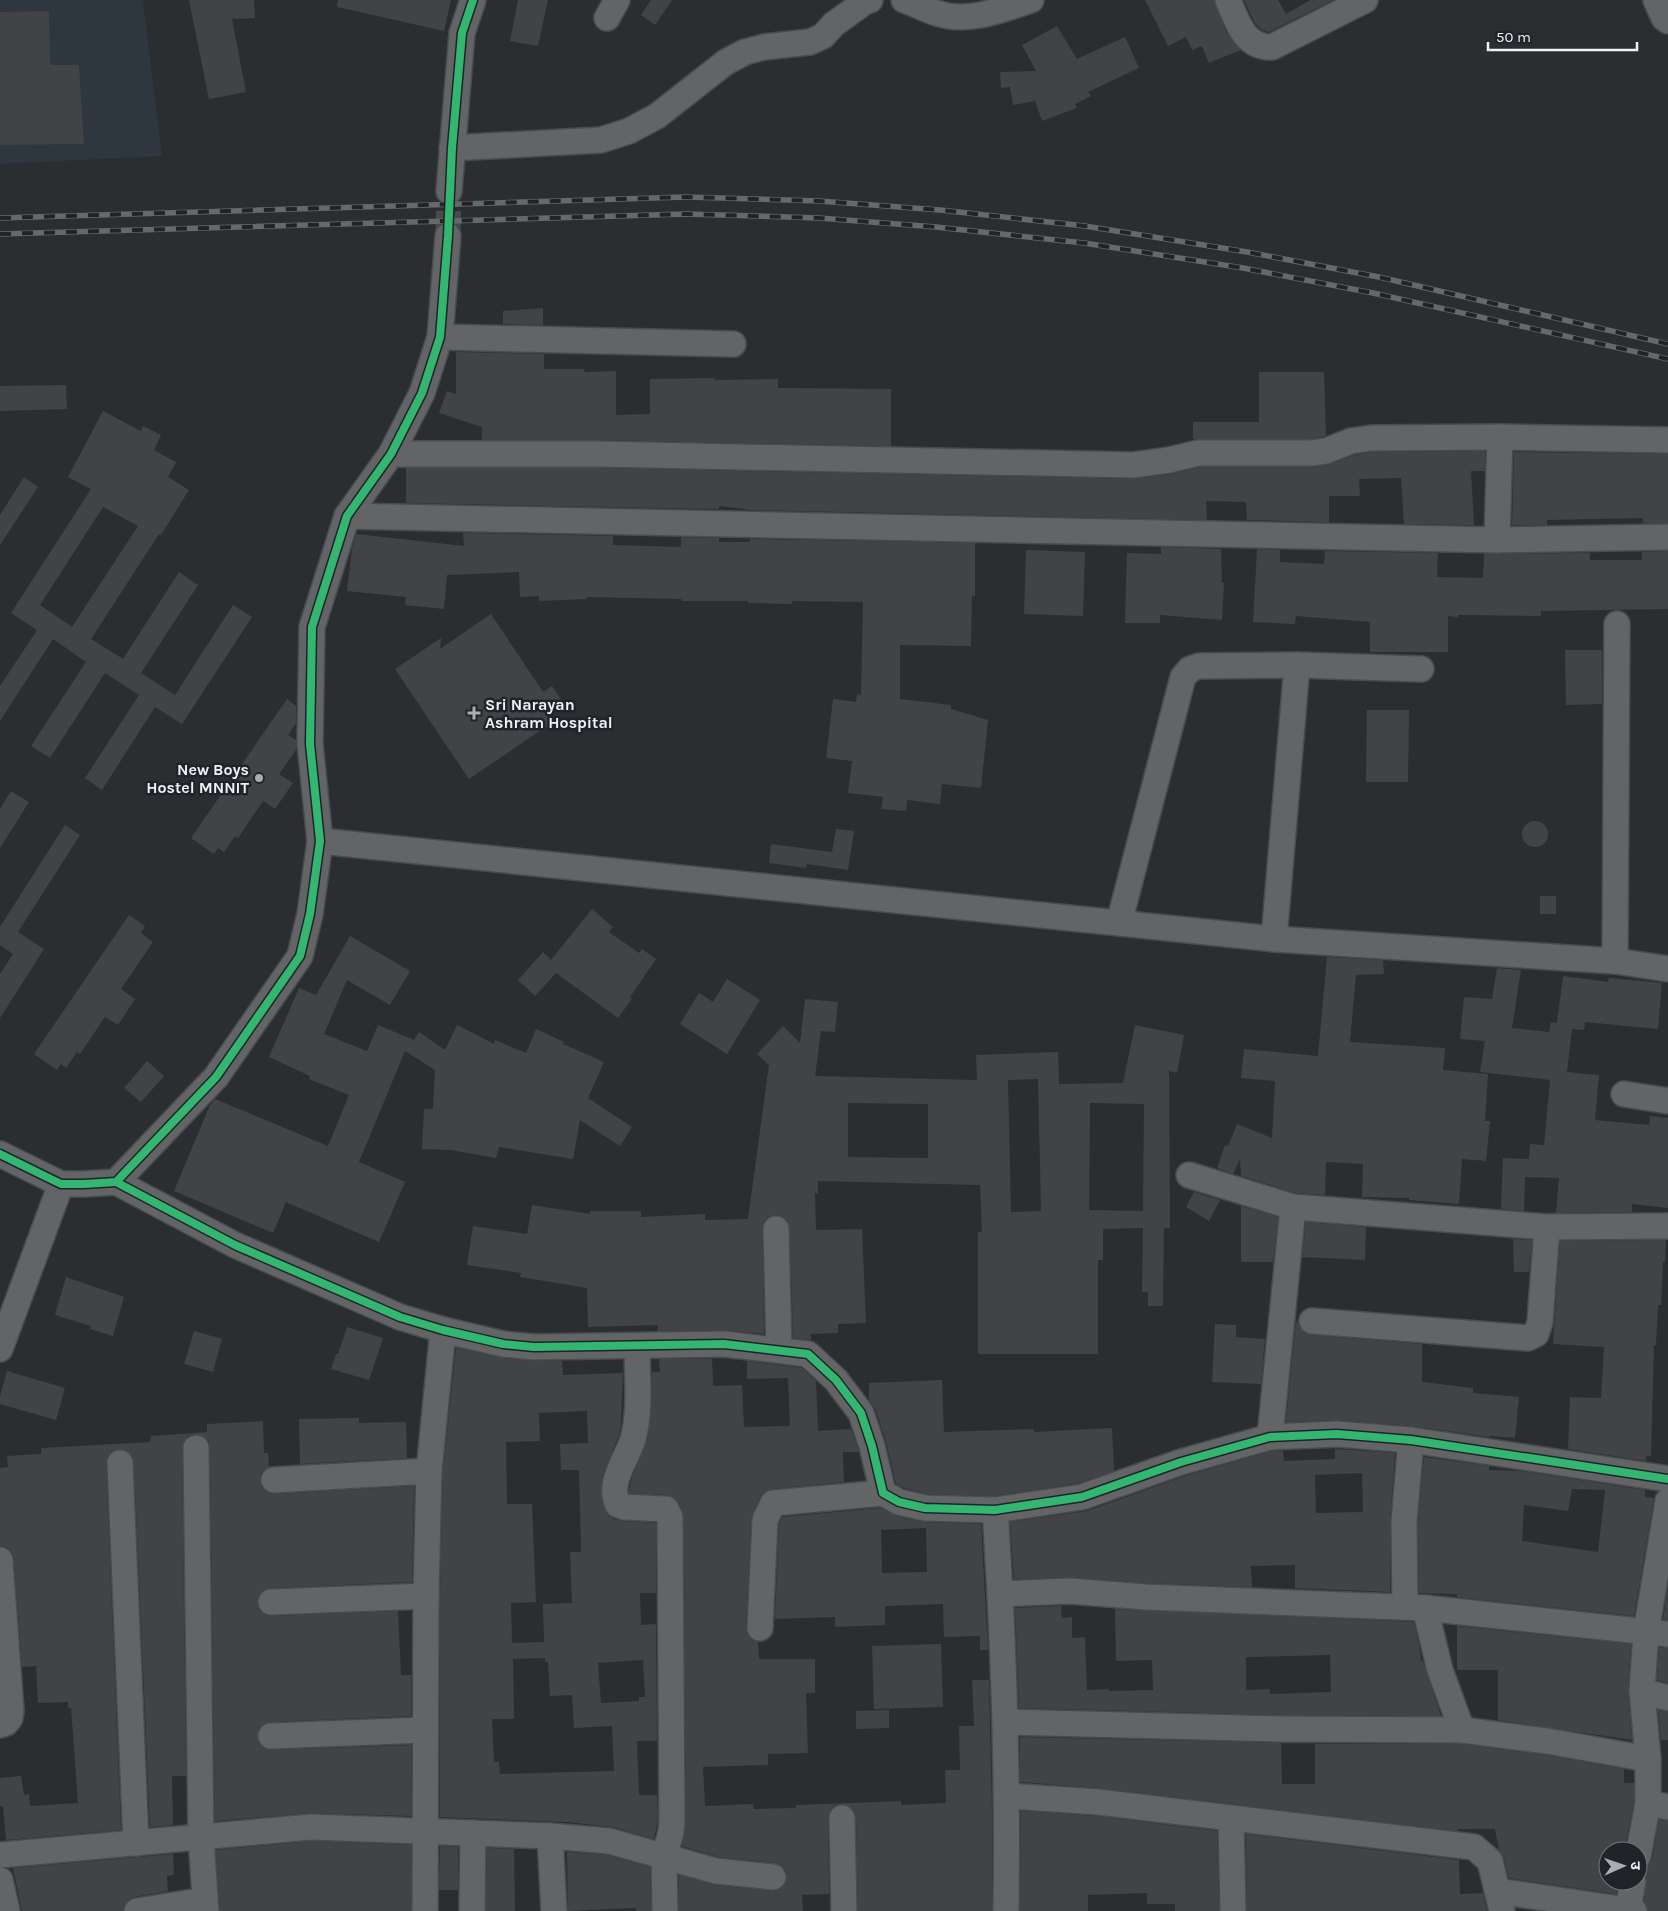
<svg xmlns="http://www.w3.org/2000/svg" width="1668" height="1911" font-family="Karla,'Noto Sans Devanagari',sans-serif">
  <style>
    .built { fill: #2e363f }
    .building { fill: #424346; fill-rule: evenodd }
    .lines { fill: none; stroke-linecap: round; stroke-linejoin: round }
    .minor-tunnel { stroke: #484b4e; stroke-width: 25; stroke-dasharray: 25 12; stroke-linecap: butt }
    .minor-casing { stroke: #484b4d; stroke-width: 28 }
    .minor { stroke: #626466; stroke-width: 25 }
    .rail-casing { stroke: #66686a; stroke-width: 5.5 }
    .rail { stroke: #202429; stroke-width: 4; stroke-dasharray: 11; stroke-linecap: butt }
    .cycleway-casing { stroke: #202429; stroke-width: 11 }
    .cycleway { stroke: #33b770; stroke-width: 8 }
    .poi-dot { fill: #aaadb0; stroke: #202429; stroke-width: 2 }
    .labels { text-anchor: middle; stroke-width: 5; stroke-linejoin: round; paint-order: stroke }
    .poi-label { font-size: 16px; font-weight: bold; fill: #eef1f5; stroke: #202429; text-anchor: start }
  </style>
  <rect width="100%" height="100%" fill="#2b2e31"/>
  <polygon class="built" points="0,0 143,0 162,156 0,164"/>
  <g class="building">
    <polygon points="189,0 254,0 255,18 232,19 246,92 209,99"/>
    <polygon points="338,0 451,0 444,31 337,7"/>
    <polygon points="518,0 548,0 538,46 510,41"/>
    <polygon points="651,0 672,0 655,25 641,15"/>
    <polygon points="1145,0 1214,0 1226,32 1241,50 1209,63 1202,46 1192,50 1186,37 1168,46"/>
    <polygon points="1244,0 1278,0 1286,14 1310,0 1333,0 1269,32 1262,30 1255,23"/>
    <polygon points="49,11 50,65 79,65 84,144 0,145 0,12"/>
    <polygon points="1057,26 1077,59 1125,37 1139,68 1088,92 1091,96 1075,104 1077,108 1042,121 1035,101 1013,105 1010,87 1001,88 1000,72 1036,71 1022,45"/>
    <polygon points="543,308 543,325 503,324 503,311"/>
    <polygon points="456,352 544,354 544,369 584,369 585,372 616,371 616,415 650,414 650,379 715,378 715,380 778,379 778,388 891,389 891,446 599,440 482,440 482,427 439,413 447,391 456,394"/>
    <polygon points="1259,372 1324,372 1326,436 1310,439 1193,439 1193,422 1259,422"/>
    <polygon points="66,385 67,409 0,411 0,386"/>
    <path d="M103,411L141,431L143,426L161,435L154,450L176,462L168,477L189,490L161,535L159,534L91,639L123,659L179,572L198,585L141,673L175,695L233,605L252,617L182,724L155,707L102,790L85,778L139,695L105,673L50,758L31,746L86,662L53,639L0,721V686L37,630L11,613L91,489L68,477ZM103,507L138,526L72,627L40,605Z"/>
    <polygon points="1485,451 1485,471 1471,471 1474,525 1404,524 1401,478 1359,479 1360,496 1329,496 1329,522 1247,520 1246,502 1206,501 1207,520 752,510 719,506 719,509 406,503 406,468 599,468 1133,479 1171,474 1200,467 1313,467 1328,465 1355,455 1372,452"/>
    <polygon points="1514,452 1668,454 1668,523 1643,523 1643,518 1547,520 1547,525 1512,525"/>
    <polygon points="24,477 38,487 0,545 0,515"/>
    <polygon points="463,533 613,536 613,545 681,547 681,537 719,538 719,542 750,542 750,539 975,543 975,596 972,596 971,646 900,645 900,699 951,705 951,709 988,720 981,788 942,784 940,804 907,800 906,811 881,809 883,797 848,793 852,761 826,758 833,699 856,702 857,694 861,695 863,602 792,601 792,604 748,603 748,601 682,601 681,599 586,597 587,599 539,601 539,596 520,597 519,572 447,575 444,609 405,605 406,597 347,591 352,549 356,534 464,546"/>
    <polygon points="1161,547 1221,549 1222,583 1224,583 1222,620 1160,615 1160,623 1125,623 1127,553 1161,554"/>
    <polygon points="1257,549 1280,550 1280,562 1324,564 1325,551 1438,553 1437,577 1483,578 1484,554 1590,553 1590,560 1642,560 1642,552 1668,551 1668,609 1541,611 1541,616 1458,615 1458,617 1448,616 1448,652 1370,652 1370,622 1296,616 1295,624 1253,622"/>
    <polygon points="1026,550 1085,552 1083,616 1024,614"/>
    <polygon points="491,614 543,692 552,686 562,701 546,712 553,722 469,779 395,669 441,638 440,649"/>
    <polygon points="1565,650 1602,650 1602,704 1566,705"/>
    <polygon points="287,699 296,706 296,723 288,735 296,740 296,750 279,774 293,783 275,809 263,801 238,838 235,836 224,852 218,848 214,854 191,838"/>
    <polygon points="1367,710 1409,710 1408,782 1366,782"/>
    <polygon points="11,791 29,802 0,848 0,809"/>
    <circle cx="1535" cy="834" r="13"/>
    <polygon points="65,825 80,835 18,932 44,949 0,1018 0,974 13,954 0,945 0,927"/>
    <polygon points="836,829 854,831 848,870 807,864 806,868 769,863 771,844 832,852"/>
    <rect x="1540" y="896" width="16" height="18"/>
    <polygon points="592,909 613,927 609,932 639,953 642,949 656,959 630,997 632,999 618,1018 556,973 535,996 518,980 543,952 551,960"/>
    <polygon points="129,915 145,926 141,933 153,942 121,989 135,999 118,1025 105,1017 80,1054 77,1052 66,1068 61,1064 57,1070 34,1054"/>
    <polygon points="350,936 410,971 390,1005 347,980 324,1034 367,1051 378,1025 414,1040 419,1032 445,1050 457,1025 494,1044 495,1040 526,1053 536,1029 564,1042 563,1044 604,1062 588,1098 632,1127 620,1146 580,1120 573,1159 499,1147 496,1158 451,1150 422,1149 424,1109 433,1109 435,1070 405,1051 359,1162 405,1182 379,1242 286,1202 273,1233 174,1191 210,1105 215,1099 328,1146 349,1095 309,1079 310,1076 269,1057 299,988 316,995"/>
    <polygon points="1327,957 1383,960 1384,974 1356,975 1350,1042 1445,1048 1443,1070 1488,1074 1485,1121 1490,1121 1486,1161 1462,1159 1459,1204 1409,1200 1409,1198 1362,1197 1363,1164 1326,1162 1325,1195 1296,1193 1241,1176 1240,1159 1233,1174 1217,1168 1225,1145 1228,1146 1237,1124 1272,1138 1275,1081 1241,1078 1244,1049 1318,1056"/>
    <polygon points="1497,968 1521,970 1512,1028 1549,1032 1551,1022 1557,1023 1563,976 1608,982 1609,978 1662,983 1658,1029 1585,1022 1584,1030 1572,1029 1567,1072 1599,1075 1595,1120 1649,1125 1650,1116 1668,1118 1668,1208 1632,1204 1632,1212 1556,1213 1559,1178 1525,1177 1524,1211 1501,1209 1503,1158 1529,1159 1530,1144 1544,1145 1550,1080 1480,1072 1485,1041 1460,1039 1464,997 1492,999"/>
    <polygon points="727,979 760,1000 727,1054 680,1024 699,993 713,1002"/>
    <path d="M805,999L838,1002L835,1032L821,1031L815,1076L977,1080L976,1055L1058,1052L1059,1084L1123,1083L1135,1025L1184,1035L1177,1073L1169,1071L1170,1228H1164L1163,1306H1148V1292H1142L1143,1228L1103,1229V1260H1098V1354H978V1232H982L980,1185L818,1181V1194L815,1193L816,1230L862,1229L866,1323L838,1324V1333L811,1334V1340L793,1338L790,1229L788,1221L782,1216L776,1215L768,1217L763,1223L762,1229L764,1334L724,1330L658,1331V1325L588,1327L587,1288L520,1277L521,1273L467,1265L473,1226L527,1234L532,1205L590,1214V1211H641V1217L705,1214V1220L748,1219L769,1065L757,1054L783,1026L800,1043ZM1038,1079L1041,1211L1011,1212L1008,1080ZM848,1103L928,1104V1158L848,1157ZM1090,1103L1144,1104L1143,1211L1089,1210Z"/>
    <polygon points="147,1061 164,1076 141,1102 124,1088"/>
    <polygon points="1194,1192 1220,1200 1209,1221 1186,1207"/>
    <polygon points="1241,1206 1278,1217 1273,1262 1241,1262"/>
    <polygon points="1306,1222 1366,1227 1365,1260 1302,1257"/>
    <polygon points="1513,1239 1532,1240 1529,1272 1514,1272"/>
    <polygon points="1666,1240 1665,1262 1663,1262 1661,1305 1658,1305 1656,1345 1654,1345 1651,1456 1646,1456 1646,1461 1568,1449 1570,1397 1601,1398 1604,1347 1553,1344 1560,1241"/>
    <polygon points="66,1277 124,1297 113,1336 90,1329 91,1326 55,1315"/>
    <polygon points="1296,1320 1304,1333 1311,1335 1422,1344 1422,1382 1473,1388 1473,1393 1519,1397 1515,1438 1490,1436 1490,1437 1413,1426 1338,1420 1286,1422"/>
    <polygon points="1215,1324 1236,1325 1236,1337 1265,1339 1261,1384 1212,1382"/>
    <polygon points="347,1327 383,1338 369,1380 331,1369 336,1354 338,1354"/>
    <polygon points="194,1331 222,1339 213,1372 184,1364"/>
    <path d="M456,1348L502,1358L533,1361H562L563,1375L623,1373L621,1425L619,1435L602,1476L601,1498L605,1510L608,1515L613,1519L623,1521L656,1523V1593H640L641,1625L656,1624L657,1741H637L639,1795H657L658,1819L654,1839L613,1827L567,1822L440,1817V1596L443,1472ZM587,1411L588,1443L560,1444L561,1470H579L581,1552H570L572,1603L543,1604L544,1642L512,1643L511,1603L536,1602L532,1504H507L506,1442L540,1441L539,1413ZM545,1658V1662H548L550,1696L572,1695L574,1728L612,1726L614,1771L500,1774L499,1762H494L492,1719H514L513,1659ZM643,1660L645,1697H639V1701L601,1703L598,1663Z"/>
    <polygon points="659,1359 712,1359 713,1386 742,1385 744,1427 790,1426 788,1378 747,1379 747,1361 802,1368 816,1381 818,1431 851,1429 859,1452 843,1452 844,1482 772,1489 765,1491 760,1497 751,1519 746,1627 747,1634 752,1640 758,1642 759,1659 815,1659 815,1693 806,1693 808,1753 768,1754 768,1765 703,1767 705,1806 753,1804 754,1809 796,1808 796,1805 853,1803 901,1801 901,1805 946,1803 945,1770 960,1770 959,1726 974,1726 972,1680 989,1680 992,1811 992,1911 858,1911 856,1818 854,1810 849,1806 842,1804 834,1806 830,1811 828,1818 829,1894 802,1895 803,1911 679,1911 679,1875 714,1885 772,1891 778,1890 784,1886 787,1878 786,1871 781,1865 775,1863 719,1857 682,1846 686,1820 684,1516 679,1503 673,1497 667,1495 629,1493 629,1489 632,1477 647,1442 651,1417 652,1372 660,1372"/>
    <polygon points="7,1371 65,1388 56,1420 0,1404 0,1396"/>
    <polygon points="942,1380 944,1432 1034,1429 1034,1432 1112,1428 1114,1471 1079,1483 994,1496 927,1494 904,1488 896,1484 886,1441 875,1408 869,1400 869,1383"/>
    <polygon points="359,1418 359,1423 406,1422 407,1458 300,1464 299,1419"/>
    <polygon points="263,1421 264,1453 268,1453 269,1467 261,1473 260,1481 262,1488 268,1493 275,1494 414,1486 412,1582 270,1588 263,1590 259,1595 257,1602 259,1610 265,1615 272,1616 398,1611 401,1675 411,1675 411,1716 270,1722 264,1724 259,1729 257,1737 259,1743 264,1748 272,1750 411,1745 411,1816 310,1813 215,1821 210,1448 209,1441 203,1436 195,1434 189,1435 184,1441 182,1448 186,1776 172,1776 173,1825 150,1827 134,1462 132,1456 127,1451 119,1449 112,1451 108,1456 106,1464 121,1830 6,1840 3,1806 0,1806 0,1778 21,1776 24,1795 29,1794 30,1806 78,1803 71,1708 68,1708 68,1702 38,1703 36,1666 22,1667 14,1559 12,1552 7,1547 0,1546 0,1468 8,1467 7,1456 41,1454 41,1448 150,1442 151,1436 207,1432 207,1424"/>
    <path d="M1335,1449L1395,1453L1390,1522V1592L1295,1588V1565L1251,1566L1252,1587L1147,1583L1071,1577L1014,1579L1010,1522L1087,1511L1185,1476L1272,1451H1283L1284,1461L1335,1459ZM1362,1473L1363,1512L1316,1513L1315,1475Z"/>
    <path d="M1424,1457L1489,1466V1470L1520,1471L1645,1490V1497L1654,1498L1634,1616L1457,1597V1594L1419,1593L1418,1523ZM1572,1489L1605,1490L1598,1552L1522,1541L1524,1505L1568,1511Z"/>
    <path d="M880,1508L896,1516L922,1522L981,1524L988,1650H980V1636L944,1637L943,1604L885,1606V1625L835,1627V1617L775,1619L779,1524L782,1517ZM926,1528L927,1572L882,1573L881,1530Z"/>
    <polygon points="1668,1588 1668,1620 1663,1619"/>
    <path d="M1061,1606L1062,1618L1072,1617V1638L1085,1637L1087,1690L1109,1689V1691L1153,1690L1152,1660L1116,1661L1115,1609L1414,1622L1420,1650L1421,1661H1423L1441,1716L1282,1715L1019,1708L1015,1608ZM1330,1655L1331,1692L1270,1694V1689L1246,1690V1657Z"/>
    <polygon points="1457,1626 1631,1644 1628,1690 1632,1740 1498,1720 1498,1670 1457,1670"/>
    <polygon points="941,1644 943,1707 874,1709 872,1646"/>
    <polygon points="1659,1648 1668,1648 1668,1683 1657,1680"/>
    <polygon points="889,1710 889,1728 856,1729 856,1711"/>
    <polygon points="1658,1710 1668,1712 1668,1740 1661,1740"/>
    <polygon points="1020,1737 1281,1743 1282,1784 1315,1784 1315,1744 1461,1744 1545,1755 1624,1769 1624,1783 1634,1783 1634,1802 1624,1851 1608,1851 1608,1881 1618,1881 1616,1894 1509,1878 1504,1858 1499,1850 1495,1829 1458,1829 1458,1831 1100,1788 1020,1782"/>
    <polygon points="1021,1811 1097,1816 1217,1831 1219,1911 1175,1911 1175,1904 1147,1904 1147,1893 1088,1895 1088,1911 1020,1911"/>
    <polygon points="1659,1820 1668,1821 1668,1911 1648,1911 1644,1901 1647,1877 1643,1871 1652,1859"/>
    <polygon points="1246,1834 1459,1860 1460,1894 1483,1893 1487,1911 1247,1911"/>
    <polygon points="311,1841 411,1845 411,1911 220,1911 216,1850"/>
    <polygon points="440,1846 458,1847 458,1890 439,1890"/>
    <polygon points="487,1848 514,1849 515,1911 486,1911"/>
    <polygon points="567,1852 606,1855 650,1867 651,1911 636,1911 636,1908 568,1911"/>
    <polygon points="173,1854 174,1875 167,1876 168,1891 134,1897 128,1900 124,1905 123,1911 22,1911 13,1868"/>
  </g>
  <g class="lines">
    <polyline class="minor-tunnel" points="448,236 449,191"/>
    <g class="minor-casing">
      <g id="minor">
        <path d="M904,0C916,4 928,11 940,14C969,23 1004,9 1031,0"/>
        <path d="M1228,0C1237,21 1244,48 1272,47L1365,0"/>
        <polyline points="1656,0 1664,18 1668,21"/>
        <polyline points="607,18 617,0"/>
        <polyline points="452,148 601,140 629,131 657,116 726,62 745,52 764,47 810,42 823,36 834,24 866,1 870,0"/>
        <polyline points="449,191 462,33 473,0"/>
        <polyline points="440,337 733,344"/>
        <polyline points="391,454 599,454 1133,465 1169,460 1198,453 1311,453 1326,451 1351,441 1371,438 1500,437 1668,440"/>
        <polyline points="347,516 1497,540 1668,537"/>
        <polyline points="1497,540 1500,437"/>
        <polyline points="320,841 1274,939 1615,961 1668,969"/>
        <polyline points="1119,923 1183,677 1190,669 1199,666 1297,665 1421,669"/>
        <polyline points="1274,939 1297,665"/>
        <polyline points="1615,961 1617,624"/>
        <polyline points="1624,1094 1668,1101"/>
        <polyline points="0,1154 61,1184 84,1184 116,1182 216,1077 300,956 310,914 320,841 310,744 312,627 347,516 391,454 422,393 440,337 448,236"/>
        <polyline points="1189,1175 1293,1207 1547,1227 1668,1226"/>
        <polyline points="116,1182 235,1245 400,1317 443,1330 503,1344 534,1347 724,1344 808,1354 836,1380 861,1413 872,1446 883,1493 899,1502 925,1508 995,1510 1082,1497 1181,1462 1270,1437 1337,1434 1411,1440 1668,1479"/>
        <polyline points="776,1229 779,1350"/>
        <polyline points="1312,1321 1528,1338 1536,1334 1540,1322 1547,1227"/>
        <path d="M637,1346C637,1376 641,1410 633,1439C626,1461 607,1483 618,1505L624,1507L666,1509L670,1517L672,1820L671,1832L664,1857L665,1911"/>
        <polyline points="0,1349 61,1184"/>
        <polyline points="1270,1437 1293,1207"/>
        <polyline points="196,1448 201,1837 206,1911"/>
        <polyline points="120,1463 136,1843"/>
        <polyline points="274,1480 429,1471"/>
        <path d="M995,1510C1004,1643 1008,1777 1006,1911"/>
        <polyline points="0,1560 11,1710 10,1718 6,1723 0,1725"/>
        <polyline points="1001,1594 1070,1591 1146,1597 1425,1608 1668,1634"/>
        <polyline points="271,1602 426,1596"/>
        <polyline points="1405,1607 1404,1522 1411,1440"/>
        <polyline points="1425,1608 1440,1670 1462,1730"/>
        <polyline points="760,1628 765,1520 773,1503 883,1493"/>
        <polyline points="1642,1691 1668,1698"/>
        <polyline points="1005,1722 1282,1729 1462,1730 1547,1741 1648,1759 1648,1803 1668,1807"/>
        <polyline points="271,1736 425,1730"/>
        <polyline points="1648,1759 1642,1691 1646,1632 1668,1501"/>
        <polyline points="1007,1796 1098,1802 1474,1847 1490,1861 1502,1911"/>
        <polyline points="842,1818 844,1911"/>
        <polyline points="1231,1819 1233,1911"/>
        <polyline points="550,1836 554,1911"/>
        <polyline points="0,1855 311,1827 550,1836 609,1841 716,1871 773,1877"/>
        <polyline points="1638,1856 1648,1803"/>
        <polyline points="0,1880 7,1911"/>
        <polyline points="1497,1891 1634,1911"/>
        <polyline points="1628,1910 1633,1881"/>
        <polyline points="137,1911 205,1900"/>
        <polyline points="425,1911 426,1596 429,1471 443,1330"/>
        <polyline points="472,1911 473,1833"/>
      </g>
    </g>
    <use href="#minor" class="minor"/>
    <g class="rail-casing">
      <g id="rail">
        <polyline points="0,218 686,197 819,201 940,210 1085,226 1247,252 1379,277 1668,344"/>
        <polyline points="0,234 686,214 819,218 936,227 1084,243 1243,268 1373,293 1668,359"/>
      </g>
    </g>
    <use href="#rail" class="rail"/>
    <g class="cycleway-casing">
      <g id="cycleway">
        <polyline points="0,1154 61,1184 84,1184 116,1182 216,1077 300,956 310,914 320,841 310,744 312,627 347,516 391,454 422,393 440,337 448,236 452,148 462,33 473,0"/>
        <polyline points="116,1182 235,1245 400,1317 443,1330 503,1344 534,1347 724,1344 808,1354 836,1380 861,1413 872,1446 883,1493 899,1502 925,1508 995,1510 1082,1497 1181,1462 1270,1437 1337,1434 1411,1440 1668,1479"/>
      </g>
    </g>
    <use href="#cycleway" class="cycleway"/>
  </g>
  <g class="poi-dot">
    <path d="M471.5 705.5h5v5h5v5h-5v5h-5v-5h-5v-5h5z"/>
    <circle cx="259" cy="778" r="5"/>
  </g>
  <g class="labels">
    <g class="poi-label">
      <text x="485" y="710">Sri Narayan<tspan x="485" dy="18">Ashram Hospital</tspan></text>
      <text x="249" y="775" text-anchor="end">New Boys<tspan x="249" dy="18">Hostel MNNIT</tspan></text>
    </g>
  </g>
  <g transform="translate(1623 1866) rotate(88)"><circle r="24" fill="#202429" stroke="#72767b"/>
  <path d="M0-4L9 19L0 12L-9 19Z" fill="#aaadb0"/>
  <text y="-8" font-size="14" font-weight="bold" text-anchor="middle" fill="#eef1f5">उ</text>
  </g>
  <path d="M1488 42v8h149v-8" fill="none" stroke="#eef1f5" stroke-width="2.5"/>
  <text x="1496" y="42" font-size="15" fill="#eef1f5" stroke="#202429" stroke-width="4" paint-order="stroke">50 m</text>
</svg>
